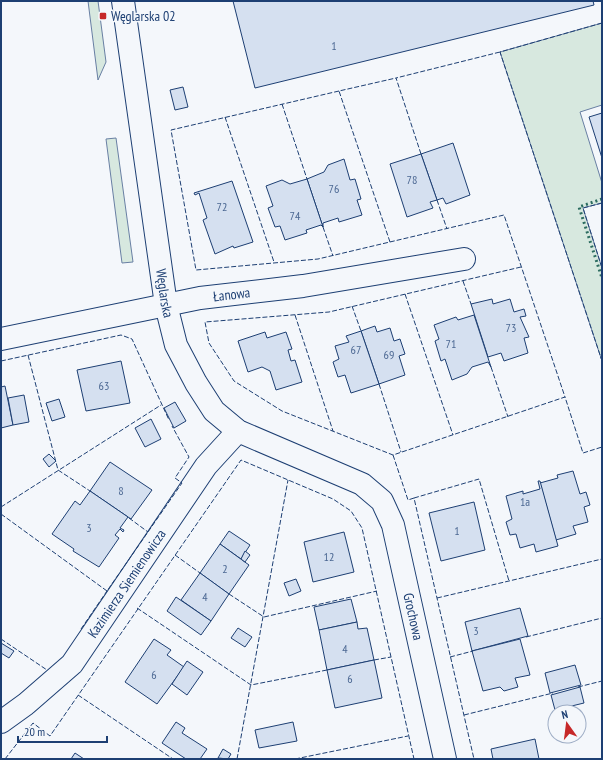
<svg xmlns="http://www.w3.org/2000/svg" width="603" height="760" font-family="'PT Sans Narrow',sans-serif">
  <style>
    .green { fill: #d7e8df; stroke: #687fa3 }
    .building { fill: #d5e0f0; stroke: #1d3f73 }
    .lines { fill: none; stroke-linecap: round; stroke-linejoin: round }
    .minor-casing { stroke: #1d3f73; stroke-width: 24 }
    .minor { stroke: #f4f7fb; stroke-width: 22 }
    .hedge { stroke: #2c6c60; stroke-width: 3; stroke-dasharray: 2 3; stroke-linecap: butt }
    .fence { stroke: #1d3f73; stroke-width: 1; stroke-dasharray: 5 2; stroke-linecap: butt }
    .poi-dot { fill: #c62828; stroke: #f4f7fb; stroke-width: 1.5 }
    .labels { text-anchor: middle; stroke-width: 3; stroke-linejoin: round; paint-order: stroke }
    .number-label { font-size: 12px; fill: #4b6792 }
    .poi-label { font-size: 14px; fill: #1d3f73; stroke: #f4f7fb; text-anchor: start }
    .street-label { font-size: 14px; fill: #1d3f73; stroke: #f4f7fb }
  </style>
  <rect width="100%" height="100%" fill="#f4f7fb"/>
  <g class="green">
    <polygon points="88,1 98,1 106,62 98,80"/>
    <polygon points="602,23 602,105 580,112 602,183 602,203 583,208 602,268 602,361 500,52"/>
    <polygon points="116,138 133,262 122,263 106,139"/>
  </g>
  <g class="building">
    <polygon points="233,1 593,1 594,5 255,88"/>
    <polygon points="183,87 188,107 175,110 170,90"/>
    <polygon points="602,113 602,158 589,117"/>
    <polygon points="453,143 470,195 446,204 443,198 437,200 421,154"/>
    <polygon points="421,154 437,200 430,202 433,208 407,217 390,164"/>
    <polygon points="344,159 350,180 355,179 361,199 357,200 362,215 339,222 338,218 323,223 323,227 307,179 324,172 328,165"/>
    <polygon points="307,179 323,227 321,225 306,230 307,233 285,240 280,226 275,227 268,208 273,206 266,186 282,180 290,184"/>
    <polygon points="232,181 253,242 234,248 233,246 215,254 203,220 207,218 199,193 195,195 194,193"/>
    <polygon points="492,299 493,304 510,299 514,312 524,309 526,316 520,317 529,337 524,338 528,353 504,361 501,353 488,357 471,304"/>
    <polygon points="474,315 491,367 488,362 472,367 467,374 452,380 445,359 441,361 435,341 439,339 434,325 456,317 458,320"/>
    <polygon points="375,326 377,332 390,328 394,341 400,339 405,354 399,356 405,375 379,384 361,331"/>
    <polygon points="361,331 379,384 351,393 345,375 338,377 333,362 339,359 335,346 349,342 346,336"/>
    <polygon points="265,332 267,338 286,332 292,349 288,350 291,361 295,360 302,382 276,390 270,371 262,367 248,372 238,341"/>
    <polygon points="121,361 130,403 86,411 77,370"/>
    <polygon points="5,386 13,425 1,428 1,387"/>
    <polygon points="24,395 29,422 13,425 8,398"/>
    <polygon points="59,399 65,417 52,421 46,403"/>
    <polygon points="175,402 186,421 174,428 164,408"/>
    <polygon points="151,419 161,439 145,447 135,428"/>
    <polygon points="49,454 56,461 49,467 43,459"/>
    <polygon points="110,462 152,490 131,519 90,491"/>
    <polygon points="573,471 580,494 586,492 590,505 584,507 588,522 573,526 576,534 556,540 540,483 558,478 557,475"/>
    <polygon points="538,481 540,481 558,546 536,552 534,544 520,548 516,534 510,535 506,522 512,519 506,496 523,491 523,494 540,489"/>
    <polygon points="90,491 128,517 120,528 124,530 123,532 120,529 115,535 119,538 99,567 73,551 74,549 52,534 75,501 80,505"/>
    <polygon points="474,502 485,550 441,561 429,513"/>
    <polygon points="229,531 250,545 241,559 220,544"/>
    <polygon points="344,532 354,572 313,582 304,542"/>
    <polygon points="220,544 249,565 229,594 200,573"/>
    <polygon points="245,551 250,555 245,562 241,559"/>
    <polygon points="200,573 229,594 211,621 181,600"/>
    <polygon points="296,579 301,591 289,596 284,583"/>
    <polygon points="176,597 211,621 201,635 167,611"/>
    <polygon points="351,599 357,622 319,630 314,607"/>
    <polygon points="520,608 528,636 472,651 465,622"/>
    <polygon points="357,622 358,629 367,628 374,660 327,670 319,630"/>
    <polygon points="238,628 252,637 245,647 231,638"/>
    <polygon points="154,639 171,650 167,655 184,667 157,704 125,682"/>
    <polygon points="520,639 530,675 515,678 518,687 504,691 500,687 483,691 472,651"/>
    <polygon points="1,643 14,651 9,658 1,653"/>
    <polygon points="374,660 382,698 335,708 327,670"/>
    <polygon points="187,661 203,672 187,695 172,684"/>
    <polygon points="575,665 581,685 550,693 545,673"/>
    <polygon points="580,687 584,703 555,710 551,695"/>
    <polygon points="176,722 185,728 182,733 207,749 200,759 186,759 162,743"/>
    <polygon points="293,722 297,741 259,748 255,730"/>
    <polygon points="535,739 539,759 493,759 491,749"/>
    <polygon points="223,749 231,754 228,759 218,758"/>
    <polygon points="75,753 84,759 71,759"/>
  </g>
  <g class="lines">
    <g class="minor-casing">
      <g id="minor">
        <path id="s1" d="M123,1L166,305L176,345L196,383L214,411L238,431L362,484L382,501L393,525L445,759"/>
        <path id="s2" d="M1,339L200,298L303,286L464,259"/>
        <path id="s3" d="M1,722L26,704L72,664L206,466L238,431"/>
      </g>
    </g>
    <use href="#minor" class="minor"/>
    <polyline class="hedge" points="602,199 579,207 602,278"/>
    <g class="fence">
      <polyline points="602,23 500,52 602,361"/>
      <polyline points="339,91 171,130 196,270 318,259 504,215 565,397"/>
      <polyline points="282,104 307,179"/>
      <polyline points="225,117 274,262"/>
      <polyline points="421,154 396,78 500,52"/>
      <polyline points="437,200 447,229"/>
      <polyline points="602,203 583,208 602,268"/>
      <polyline points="323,227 333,256"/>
      <polyline points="390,242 339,91 396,78"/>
      <polyline points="521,267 329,312 205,322 209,343 234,381 282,411 393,455 565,397 583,453 602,447"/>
      <polyline points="463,281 471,304"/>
      <polyline points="405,294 453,435"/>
      <polyline points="352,306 361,331"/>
      <polyline points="295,315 333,431"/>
      <polyline points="28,355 58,470 90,491"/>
      <polyline points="1,361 121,335 132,339 169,420"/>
      <polyline points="491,367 508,417"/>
      <polyline points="379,384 401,452"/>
      <polyline points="393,455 408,500 414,498 474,759"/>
      <polyline points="414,498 479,479 509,581"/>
      <polyline points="1,507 161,405"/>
      <polyline points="1,514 107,591 182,483 175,478 189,457 172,426"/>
      <polyline points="129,518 148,532"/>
      <polyline points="175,555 200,573"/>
      <polyline points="229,594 264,617 377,591"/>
      <polyline points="437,598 602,559"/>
      <polyline points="137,608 251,685 327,670"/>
      <polyline points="81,629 107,591"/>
      <polyline points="526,637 602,618"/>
      <polyline points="1,639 47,670"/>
      <polyline points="450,657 473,651"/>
      <polyline points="374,660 391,657"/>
      <polyline points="578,687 602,681"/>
      <polyline points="78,695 173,759"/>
      <polyline points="464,715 553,693"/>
      <polyline points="5,759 33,723 50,736 241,460 333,499 351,511 362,528 414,759"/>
      <polyline points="237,759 288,480"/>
      <polyline points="295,759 408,736"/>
    </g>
  </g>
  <rect class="poi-dot" x="99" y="12" width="8" height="8" rx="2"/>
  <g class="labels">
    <g class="number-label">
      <text x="334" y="50">1</text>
      <text x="412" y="184">78</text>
      <text x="334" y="193">76</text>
      <text x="222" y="211">72</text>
      <text x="295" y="220">74</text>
      <text x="511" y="332">73</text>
      <text x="451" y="348">71</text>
      <text x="356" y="354">67</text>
      <text x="389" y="359">69</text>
      <text x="104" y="390">63</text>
      <text x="121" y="495">8</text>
      <text x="525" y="506">1a</text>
      <text x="89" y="532">3</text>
      <text x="457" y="535">1</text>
      <text x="329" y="561">12</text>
      <text x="225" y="573">2</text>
      <text x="205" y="601">4</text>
      <text x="476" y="635">3</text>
      <text x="345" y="653">4</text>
      <text x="154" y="679">6</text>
      <text x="350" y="683">6</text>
    </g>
    <g class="poi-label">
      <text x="111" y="21">Węglarska 02</text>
    </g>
    <g class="street-label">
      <text dy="5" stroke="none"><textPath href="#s1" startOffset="295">Węglarska</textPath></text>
      <text dy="5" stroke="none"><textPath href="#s2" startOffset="235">Łanowa</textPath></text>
      <text dy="5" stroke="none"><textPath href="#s3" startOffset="189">Kazimierza Siemienowicza</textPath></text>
      <text dy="5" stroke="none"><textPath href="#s1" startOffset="737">Grochowa</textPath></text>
    </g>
  </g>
  <rect width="603" height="760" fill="none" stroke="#1d3f73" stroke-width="4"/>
  <g transform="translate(567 724) rotate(346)"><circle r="19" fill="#f4f7fb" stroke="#9eadc5"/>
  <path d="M0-3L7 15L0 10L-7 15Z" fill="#c62828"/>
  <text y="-6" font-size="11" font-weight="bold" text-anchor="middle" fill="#1d3f73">N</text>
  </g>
  <path d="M18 736v6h89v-6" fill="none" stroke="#1d3f73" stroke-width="2"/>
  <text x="24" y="736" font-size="12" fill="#1d3f73" stroke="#f4f7fb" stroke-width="3" paint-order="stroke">20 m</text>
</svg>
